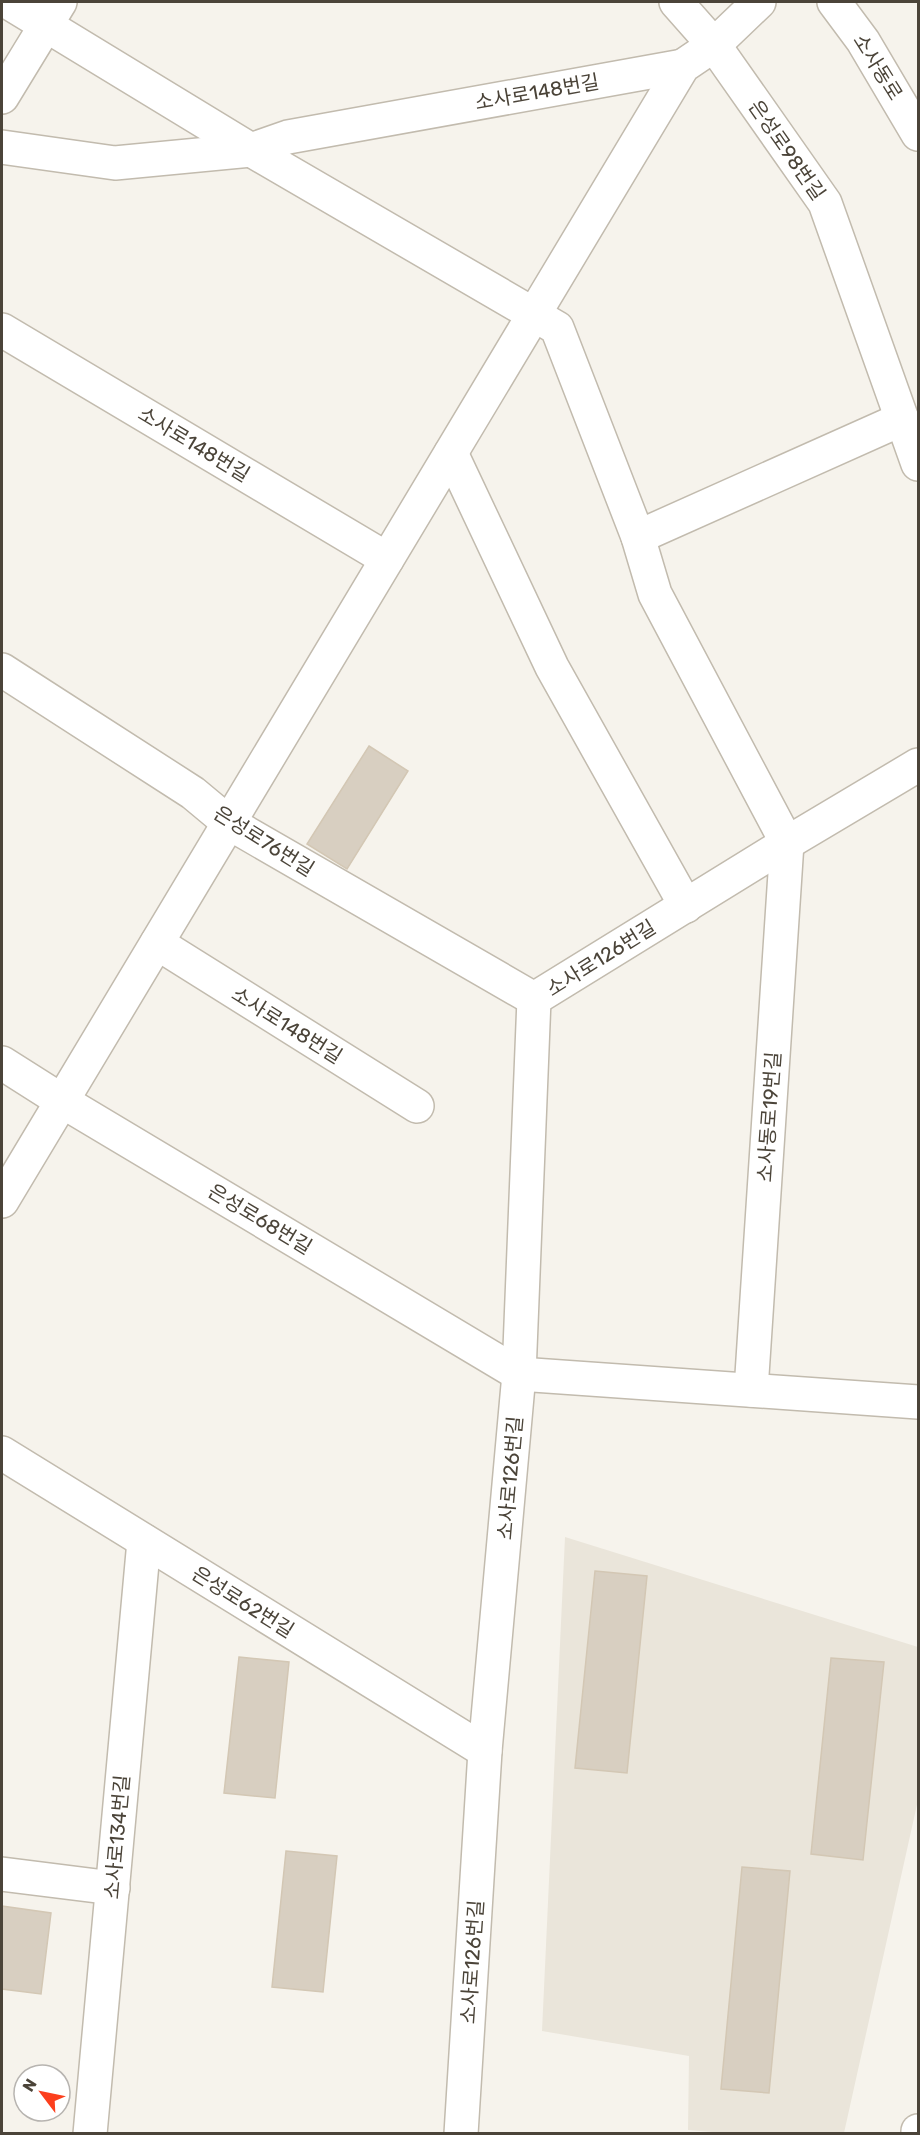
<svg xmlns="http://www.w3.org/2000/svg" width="920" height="2135" font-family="Rubik,'Noto Sans KR',sans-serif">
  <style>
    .residential { fill: #eae5da }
    .building { fill: #d8cfc1; stroke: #d3c7b4; stroke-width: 1.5 }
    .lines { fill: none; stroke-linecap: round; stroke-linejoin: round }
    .minor-casing { stroke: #c2bbae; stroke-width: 36 }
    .minor { stroke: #fff; stroke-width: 33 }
    .labels { text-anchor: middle; stroke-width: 4.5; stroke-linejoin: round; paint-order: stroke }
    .street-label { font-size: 20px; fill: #4b4439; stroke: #fff }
  </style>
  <rect width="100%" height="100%" fill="#f6f3ec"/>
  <polygon class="residential" points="565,1537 918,1647 918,1800 844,2133 737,2134 688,2130 689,2056 542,2031"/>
  <g class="building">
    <polygon points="369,746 408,771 347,869 307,844"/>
    <polygon points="595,1571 647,1576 627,1773 575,1768"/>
    <polygon points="239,1657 289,1662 275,1798 224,1793"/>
    <polygon points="831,1658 884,1662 863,1860 811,1854"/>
    <polygon points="286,1851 337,1856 323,1992 272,1987"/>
    <polygon points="742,1867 790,1871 769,2093 721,2089"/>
    <polygon points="2,1906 51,1913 41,1994 2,1989"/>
  </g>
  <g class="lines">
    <g class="minor-casing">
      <g id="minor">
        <polyline points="8,2 251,150 557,328 638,537 655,594 787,843 751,1390"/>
        <polyline points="676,2 714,45 825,203 918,464"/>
        <polyline points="834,2 863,41 918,134"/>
        <polyline points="2,97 60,2"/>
        <polyline points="2,147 115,163 251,150 288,137 683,66"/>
        <polyline points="2,330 387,559"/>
        <polyline points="451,453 552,667 686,906"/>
        <polyline points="638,537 902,419"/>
        <polyline points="2,670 193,793 229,823 534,999"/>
        <polyline points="157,943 417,1106"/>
        <polyline points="534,999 787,843 918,765"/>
        <polyline points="2,1063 62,1101 519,1374 918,1402"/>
        <polyline points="2,1201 683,66 714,45 759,2"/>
        <polyline points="2,1453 485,1751"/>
        <polyline points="2,1874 113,1888"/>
        <polyline points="90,2134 144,1541"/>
        <polyline points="461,2134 485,1751 519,1374 534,999"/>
        <polyline points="918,2134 918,2131"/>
      </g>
    </g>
    <use href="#minor" class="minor"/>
  </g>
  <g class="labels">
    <g class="street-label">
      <text transform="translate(878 67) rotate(58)" y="7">소사동로</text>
      <text transform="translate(537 92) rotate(-10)" y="7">소사로148번길</text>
      <text transform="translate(787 150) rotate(55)" y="7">은성로98번길</text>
      <text transform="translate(194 444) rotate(31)" y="7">소사로148번길</text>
      <text transform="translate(264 841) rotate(32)" y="7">은성로76번길</text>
      <text transform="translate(601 958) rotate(-32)" y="7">소사로126번길</text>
      <text transform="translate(287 1025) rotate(32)" y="7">소사로148번길</text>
      <text transform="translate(769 1117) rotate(-86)" y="7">소사동로19번길</text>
      <text transform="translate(260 1219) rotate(31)" y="7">은성로68번길</text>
      <text transform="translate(510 1478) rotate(-85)" y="7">소사로126번길</text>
      <text transform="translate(243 1602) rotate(32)" y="7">은성로62번길</text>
      <text transform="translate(117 1837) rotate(-85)" y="7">소사로134번길</text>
      <text transform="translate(472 1962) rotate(-86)" y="7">소사로126번길</text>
    </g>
  </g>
  <rect width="920" height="2135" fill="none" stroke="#4b4439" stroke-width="6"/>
  <g transform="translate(42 2093) rotate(302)"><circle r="28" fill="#ffffff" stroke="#b7b4b0" stroke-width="1.5"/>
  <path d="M0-4.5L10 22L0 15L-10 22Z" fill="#fc3f1d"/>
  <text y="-9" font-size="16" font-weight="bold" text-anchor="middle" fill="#4b4439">N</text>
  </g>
</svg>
